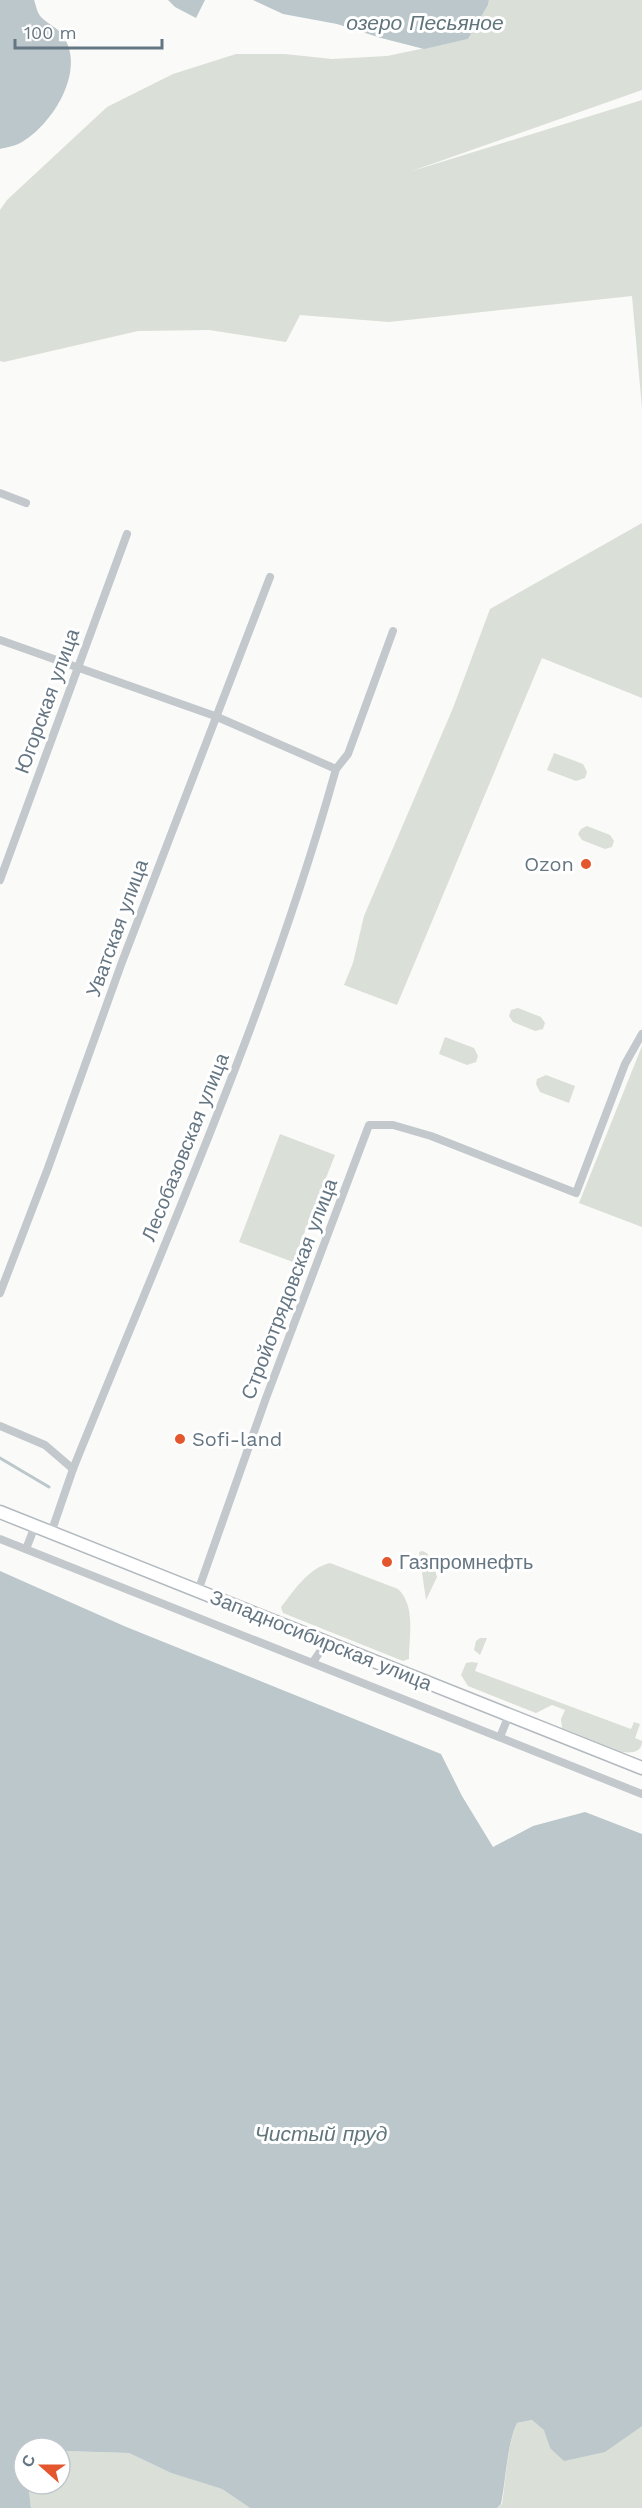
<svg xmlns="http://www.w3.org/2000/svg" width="642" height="2508" font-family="'Work Sans',sans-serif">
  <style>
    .green { fill: #dadfd7 }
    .water { fill: #bbc7cb }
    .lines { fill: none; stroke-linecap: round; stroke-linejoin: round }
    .stream { stroke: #bbc7cb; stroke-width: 3 }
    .secondary-casing { stroke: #b3babf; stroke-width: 15 }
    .minor { stroke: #c3c8cc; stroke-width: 8 }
    .secondary { stroke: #fff; stroke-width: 12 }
    .poi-dot { fill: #e4572e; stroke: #fff; stroke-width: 2 }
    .labels { text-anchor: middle; stroke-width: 6; stroke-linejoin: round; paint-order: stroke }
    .street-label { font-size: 20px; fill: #657683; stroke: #fff }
    .poi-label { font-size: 20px; fill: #657683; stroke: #fff; text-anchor: start }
    .water-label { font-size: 21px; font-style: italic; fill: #60757c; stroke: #fff }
  </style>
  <rect width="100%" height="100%" fill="#fafaf8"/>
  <g class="green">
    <polygon points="489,0 642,0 642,90 409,172 642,100 642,408 632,296 389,322 300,315 286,342 209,330 138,331 4,362 0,361 0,210 7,200 107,107 173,74 236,54 285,54 332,59 387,56 468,39 488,5"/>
    <polygon points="642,523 642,698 542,658 397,1005 344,985 353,963 364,916 453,708 490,609"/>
    <polygon points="554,753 583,764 587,772 585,778 576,781 547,770"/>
    <polygon points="587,826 610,835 614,841 612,847 605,849 582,840 578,834 581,829"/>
    <polygon points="518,1008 541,1017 545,1023 543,1029 535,1031 513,1022 509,1016 511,1010"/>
    <polygon points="445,1037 474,1048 478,1056 476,1062 467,1065 439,1054"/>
    <polygon points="642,1046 642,1227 579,1203"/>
    <polygon points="546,1075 575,1086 569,1103 540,1092 536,1084 537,1079"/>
    <polygon points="280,1134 335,1155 293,1262 239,1242"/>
    <path d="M422,1551C434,1555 434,1566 437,1577L426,1600L419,1552Z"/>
    <path d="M330,1563L398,1589C416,1606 409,1637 409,1659L403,1661L283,1613L281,1607C294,1591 308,1568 330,1563Z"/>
    <polygon points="480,1638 487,1638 480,1655 474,1650 476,1641"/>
    <path d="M472,1662L478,1663L475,1671L631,1729L634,1722L640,1724L635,1738L642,1741C642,1753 631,1753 622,1752L562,1728L561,1719L565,1710L552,1705L536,1713L468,1686L461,1675L466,1663Z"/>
    <path d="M532,2420L545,2430L550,2448L642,2426V2508H497L502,2504C506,2479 507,2445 517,2423Z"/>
    <polygon points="64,2451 129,2453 171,2473 222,2489 250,2508 31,2508 29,2491 33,2484 60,2484 60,2454"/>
  </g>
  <g class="water">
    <path d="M0,0H34C36,5 37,13 41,17C52,28 59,26 67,43C82,77 51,125 22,142C16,146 7,147 0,149Z"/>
    <polygon points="168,0 205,0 196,18 175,7"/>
    <polygon points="253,0 489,0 488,5 468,39 424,49 381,38 337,24 283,14"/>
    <path d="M0,1571L124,1626L441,1754L462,1796L493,1847L533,1826L585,1812L642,1834V2426L605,2452L564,2461L550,2448L544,2430L532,2420L517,2423C507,2444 506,2479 501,2504L497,2508H250L222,2489L171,2473L129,2453L64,2451L60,2454V2448H24V2484H33L29,2491L31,2508H0Z"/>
  </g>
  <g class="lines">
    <polyline class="stream" points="0,1458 49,1487"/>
    <g class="secondary-casing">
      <polyline id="secondary" points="0,1512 642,1768"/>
    </g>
    <g class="minor">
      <polyline points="0,493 26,503"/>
      <polyline points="0,640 215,716 336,769"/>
      <polyline points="0,880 127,534"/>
      <polyline points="0,1293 48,1168 122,962 270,577"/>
      <polyline points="0,1426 45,1445 73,1469"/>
      <path d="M51,1533L73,1469C166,1238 269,1009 336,769L348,754L393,631"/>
      <polyline points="0,1539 642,1794"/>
      <polyline points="26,1549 35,1526"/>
      <polyline points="198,1591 266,1398 369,1125 393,1125 431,1136 576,1193 625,1064 642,1034"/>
      <polyline points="313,1662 326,1643"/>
      <polyline points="500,1737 509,1715"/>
    </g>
    <use href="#secondary" class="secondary"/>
  </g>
  <g class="poi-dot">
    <circle cx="586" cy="864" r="6"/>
    <circle cx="180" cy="1439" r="6"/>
    <circle cx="387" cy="1562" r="6"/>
  </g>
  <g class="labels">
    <g class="street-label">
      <text transform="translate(47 701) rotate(-70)" y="7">Югорская улица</text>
      <text transform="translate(117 928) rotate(-70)" y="7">Уватская улица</text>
      <text transform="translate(185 1147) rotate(-68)" y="7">Лесобазовская улица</text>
      <text transform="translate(289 1289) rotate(-69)" y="7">Стройотрядовская улица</text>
      <text transform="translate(321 1640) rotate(22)" y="7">Западносибирская улица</text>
    </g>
    <g class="poi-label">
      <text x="574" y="871" text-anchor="end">Ozon</text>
      <text x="192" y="1446">Sofi-land</text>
      <text x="399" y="1569">Газпромнефть</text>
    </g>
    <g class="water-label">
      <text x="425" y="30">озеро Песьяное</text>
      <text x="321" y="2141">Чистый пруд</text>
    </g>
  </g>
  <g transform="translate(42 2466) rotate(291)"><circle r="28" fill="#ffffff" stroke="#c1c8cd" stroke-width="1.5"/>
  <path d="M0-4.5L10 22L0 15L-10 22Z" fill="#e4572e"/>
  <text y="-9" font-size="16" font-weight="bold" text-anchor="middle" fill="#657683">С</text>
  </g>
  <path d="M15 39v9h147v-9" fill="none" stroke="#657683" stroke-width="3"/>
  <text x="24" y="39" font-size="18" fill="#657683" stroke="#ffffff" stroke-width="4.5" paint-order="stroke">100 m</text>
</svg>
